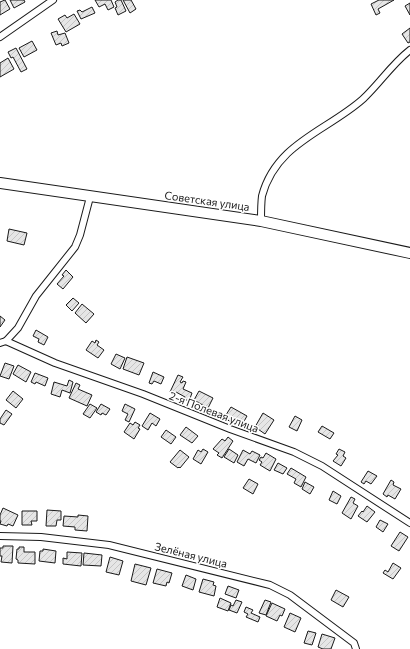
<svg xmlns="http://www.w3.org/2000/svg" width="410" height="649" font-family="Commissioner,sans-serif">
  <style>
    .building { fill: url(#building-hatch); stroke: #1a1a1a }
    .lines { fill: none; stroke-linecap: round; stroke-linejoin: round }
    .street-casing { stroke: #1a1a1a; stroke-width: 8 }
    .primary-casing { stroke: #1a1a1a; stroke-width: 12 }
    .street { stroke: #fff; stroke-width: 6 }
    .primary { stroke: #fff; stroke-width: 10 }
    .labels { text-anchor: middle; stroke-width: 3; stroke-linejoin: round; paint-order: stroke }
    .street-label { font-size: 11px; fill: #1a1a1a; stroke: #fff }
  </style>
  <defs>
    <pattern id="building-hatch" width="6" height="6" patternUnits="userSpaceOnUse"><rect width="6" height="6" fill="#e6e6e6"/><path d="M-1 1l2-2M0 6l6-6M5 7l2-2" fill="none" stroke="#c5c5c5"/></pattern>
  </defs>
  <rect width="100%" height="100%" fill="#fff"/>
  <g class="building">
    <polygon points="5,0 10,9 0,15 0,2"/>
    <polygon points="10,0 24,0 25,2 14,8"/>
    <polygon points="95,0 111,0 114,7 108,10 105,4 99,7"/>
    <polygon points="118,0 121,0 126,11 118,15 115,8 117,7 115,2"/>
    <polygon points="123,0 131,0 136,9 130,13"/>
    <polygon points="379,0 394,0 378,9 380,13 376,15 371,4"/>
    <polygon points="410,3 410,15 405,6"/>
    <polygon points="92,7 95,13 81,19 77,11 80,10 82,12"/>
    <polygon points="74,14 80,24 66,32 58,19 65,15 67,18"/>
    <polygon points="410,28 410,42 408,43 402,34"/>
    <polygon points="57,31 58,35 65,33 69,43 62,46 61,43 56,45 51,33"/>
    <polygon points="32,41 37,50 24,57 19,48"/>
    <polygon points="16,48 27,69 21,72 13,57 11,58 8,52"/>
    <polygon points="8,58 14,69 0,77 0,63"/>
    <polygon points="9,229 27,233 24,245 7,241"/>
    <polygon points="66,270 73,277 63,289 57,284 64,276 62,275"/>
    <polygon points="73,298 79,303 72,311 66,305"/>
    <polygon points="82,304 94,314 86,323 75,313"/>
    <polygon points="0,316 5,320 0,327"/>
    <polygon points="36,330 48,337 44,345 38,342 39,339 33,336"/>
    <polygon points="96,340 99,342 97,345 104,350 98,358 86,350 92,341 95,343"/>
    <polygon points="116,354 125,358 120,369 111,364"/>
    <polygon points="127,357 144,363 139,375 123,369"/>
    <polygon points="5,363 14,366 9,379 0,376"/>
    <polygon points="18,365 31,372 26,382 13,374"/>
    <polygon points="153,372 164,377 161,384 154,381 152,384 149,383"/>
    <polygon points="35,373 48,378 45,386 36,382 35,384 31,382"/>
    <polygon points="178,375 183,377 180,382 182,383 183,381 186,382 183,389 192,393 189,401 184,399 185,397 176,392 174,395 170,392"/>
    <polygon points="69,380 73,382 70,393 62,390 60,397 51,394 54,382 67,386"/>
    <polygon points="76,383 80,385 78,389 92,395 87,406 69,398"/>
    <polygon points="13,391 23,399 16,408 6,400"/>
    <polygon points="199,391 213,398 208,408 194,400"/>
    <polygon points="90,404 97,408 90,418 83,414"/>
    <polygon points="101,404 110,409 106,415 102,413 101,415 96,412"/>
    <polygon points="125,404 135,409 129,422 125,420 128,414 122,411"/>
    <polygon points="231,407 247,416 242,425 235,419 233,423 224,418"/>
    <polygon points="6,410 12,414 4,425 0,423 0,419"/>
    <polygon points="150,413 160,419 156,426 152,423 148,430 142,426"/>
    <polygon points="263,413 274,420 265,434 255,427"/>
    <polygon points="295,416 302,420 297,431 289,427"/>
    <polygon points="135,422 140,425 138,428 140,429 134,439 124,432 130,423 133,425"/>
    <polygon points="322,426 334,433 330,439 318,432"/>
    <polygon points="186,427 198,436 192,443 180,435"/>
    <polygon points="166,430 176,437 171,444 161,437"/>
    <polygon points="228,437 233,441 222,458 217,455 219,453 213,449 222,439 225,441"/>
    <polygon points="203,449 208,452 201,464 193,459 198,450 201,452"/>
    <polygon points="229,449 238,455 234,463 224,457"/>
    <polygon points="339,449 345,452 343,456 346,458 341,466 333,461 338,455 336,454"/>
    <polygon points="180,450 189,457 180,468 179,467 178,468 170,462"/>
    <polygon points="243,450 250,454 252,451 260,455 256,463 248,459 244,466 237,462"/>
    <polygon points="266,453 276,459 270,471 260,465 262,462 259,460 261,457 263,458"/>
    <polygon points="278,463 287,468 283,474 274,470"/>
    <polygon points="291,468 306,477 301,487 294,483 296,479 287,474"/>
    <polygon points="368,471 377,476 371,484 366,481 364,484 361,482"/>
    <polygon points="249,479 258,484 253,494 243,488"/>
    <polygon points="391,480 394,482 393,485 401,489 395,499 388,495 387,497 383,494"/>
    <polygon points="305,482 314,487 310,494 302,489"/>
    <polygon points="333,491 341,496 337,504 329,500"/>
    <polygon points="351,497 355,499 353,503 358,506 351,519 342,513"/>
    <polygon points="367,506 375,512 367,522 358,516 362,511 363,512"/>
    <polygon points="3,508 18,515 13,526 8,524 7,526 0,524 1,521 0,521 0,515"/>
    <polygon points="47,510 61,511 61,520 57,520 56,526 46,526"/>
    <polygon points="22,511 37,511 37,521 31,521 32,525 22,525"/>
    <polygon points="78,515 88,516 87,531 75,530 75,527 63,526 64,516 78,517"/>
    <polygon points="380,520 388,524 383,532 376,527"/>
    <polygon points="400,532 408,537 399,551 391,546"/>
    <polygon points="3,546 13,546 12,563 1,562 2,556 0,556 0,548 3,548"/>
    <polygon points="19,547 24,547 24,552 35,552 35,564 18,563 18,560 16,559 17,549 19,549"/>
    <polygon points="43,549 56,551 55,563 39,561 40,551 43,551"/>
    <polygon points="67,552 82,553 81,566 63,564 63,558 67,559"/>
    <polygon points="84,553 102,555 101,566 83,565"/>
    <polygon points="110,557 123,561 119,575 106,572"/>
    <polygon points="393,563 401,568 393,579 383,573 385,570 388,572"/>
    <polygon points="135,564 151,568 146,585 131,581"/>
    <polygon points="157,569 172,573 169,583 167,582 166,586 153,583"/>
    <polygon points="186,575 196,579 193,590 182,586"/>
    <polygon points="203,579 214,582 213,585 216,586 214,596 199,592"/>
    <polygon points="228,586 239,590 236,598 225,594"/>
    <polygon points="336,590 349,597 343,607 331,600"/>
    <polygon points="220,598 231,603 228,611 217,607"/>
    <polygon points="236,600 242,602 237,613 229,610 231,605 233,606"/>
    <polygon points="265,600 271,602 266,615 259,613"/>
    <polygon points="272,603 285,609 282,616 280,615 277,621 266,616"/>
    <polygon points="246,607 253,610 251,613 260,617 258,622 246,617 248,614 244,612"/>
    <polygon points="290,613 301,618 295,632 284,627"/>
    <polygon points="308,631 316,633 312,645 304,643"/>
    <polygon points="322,634 335,638 331,649 323,649 318,647"/>
  </g>
  <g class="lines">
    <g class="street-casing">
      <g id="street">
        <polyline points="0,37 53,0"/>
        <path d="M261,221C261,213 261,204 262,196C276,143 327,131 363,99C380,83 392,64 410,50"/>
        <polyline points="6,341 18,328 36,296 75,247 80,235 90,197"/>
        <polyline points="0,343 6,341 55,363 143,394 230,429 294,452 322,466 410,523"/>
        <polyline points="0,536 41,537 109,545 270,585 290,595 354,643 356,649"/>
      </g>
    </g>
    <g class="primary-casing">
      <polyline id="primary" points="0,183 261,221 410,253"/>
    </g>
    <use href="#street" class="street"/>
    <use href="#primary" class="primary"/>
  </g>
  <g class="labels">
    <g class="street-label">
      <text transform="translate(207 201) rotate(8)" y="4">Советская улица</text>
      <text transform="translate(214 412) rotate(21)" y="4">2-я Полевая улица</text>
      <text transform="translate(191 555) rotate(14)" y="4">Зелёная улица</text>
    </g>
  </g>
</svg>
